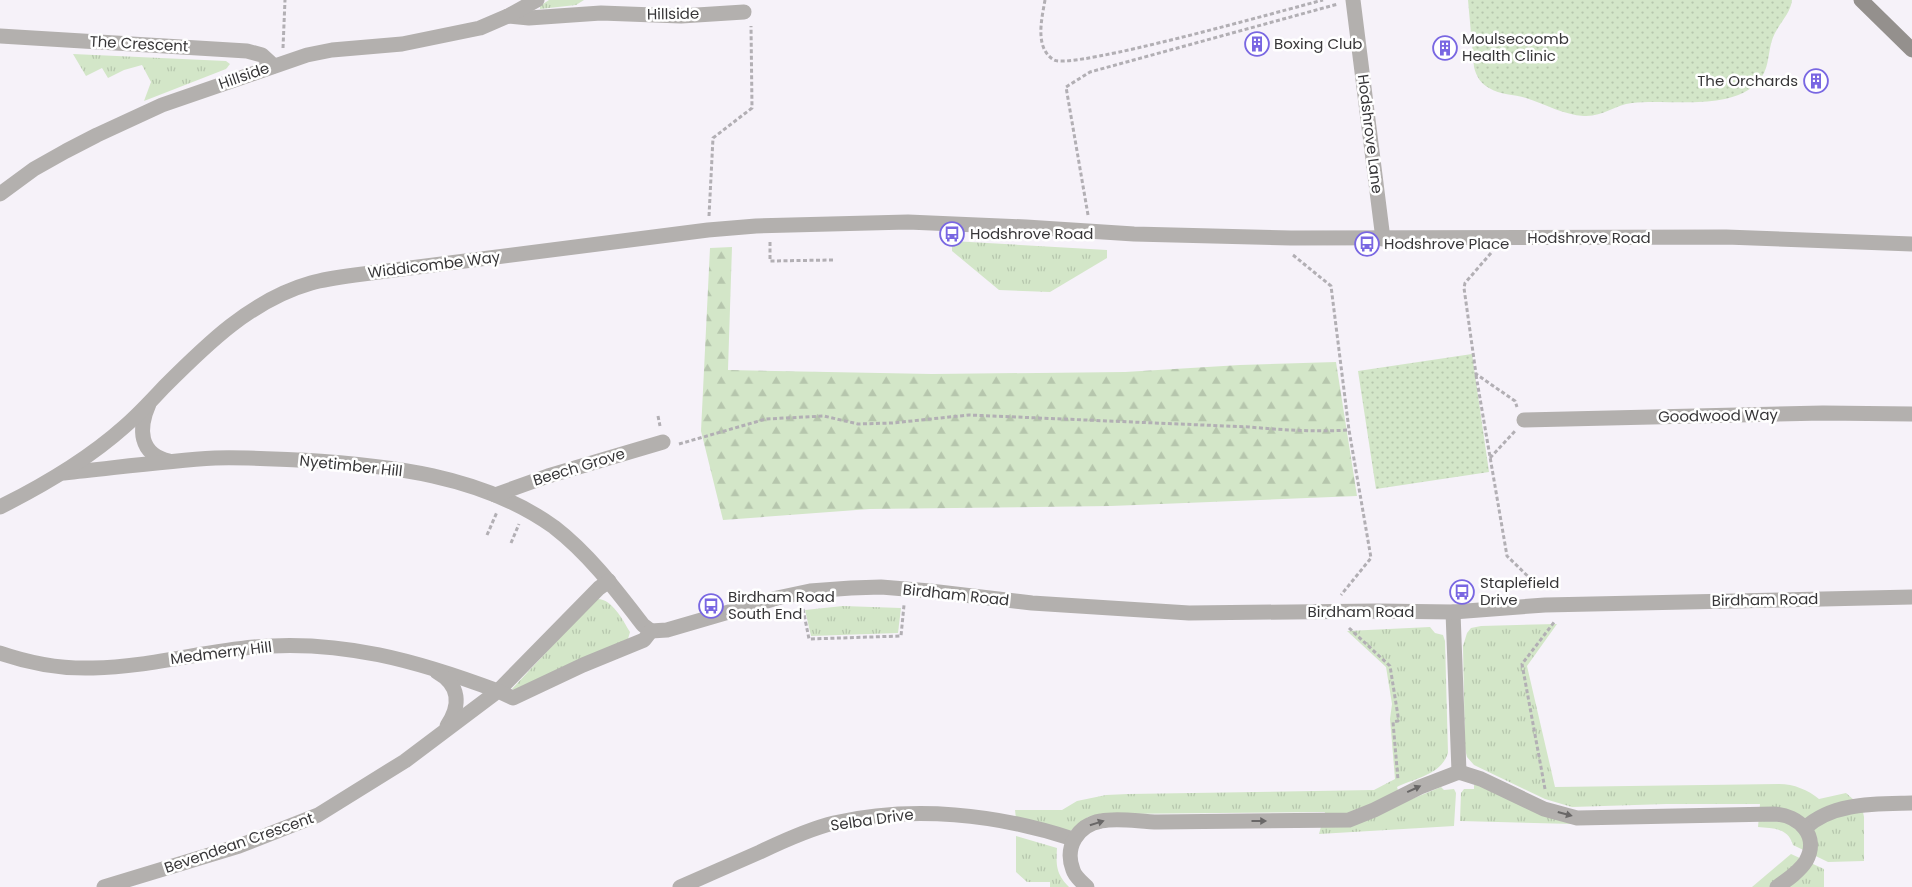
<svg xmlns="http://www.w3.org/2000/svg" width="1912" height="887" font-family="Poppins,sans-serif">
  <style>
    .grass { fill: url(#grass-tufts) }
    .forest { fill: url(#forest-firs) }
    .park { fill: url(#park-dots) }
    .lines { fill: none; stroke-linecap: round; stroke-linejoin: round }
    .path { stroke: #b2afb4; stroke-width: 3; stroke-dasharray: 4 2.5; stroke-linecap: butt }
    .street { stroke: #b3b0ae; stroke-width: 15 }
    .secondary { stroke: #94908d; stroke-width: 15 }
    .oneway { fill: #696767 }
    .labels { text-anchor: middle; stroke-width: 5; stroke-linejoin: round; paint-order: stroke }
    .street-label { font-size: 15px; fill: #373638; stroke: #fff }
    .poi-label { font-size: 15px; fill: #373638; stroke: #fff; text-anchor: start }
  </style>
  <defs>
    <pattern id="grass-tufts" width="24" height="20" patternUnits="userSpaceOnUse" patternTransform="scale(1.25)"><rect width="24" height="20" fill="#d3e6c8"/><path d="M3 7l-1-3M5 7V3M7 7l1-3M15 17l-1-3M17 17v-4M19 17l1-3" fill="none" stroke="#b6c6ad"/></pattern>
    <pattern id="forest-firs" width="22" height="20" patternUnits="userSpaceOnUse" patternTransform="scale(1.25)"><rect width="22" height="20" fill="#d3e6c8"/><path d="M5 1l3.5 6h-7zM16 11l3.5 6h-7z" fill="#b6c6ad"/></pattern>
    <pattern id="park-dots" width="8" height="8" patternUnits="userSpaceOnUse" patternTransform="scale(1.25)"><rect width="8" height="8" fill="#d3e6c8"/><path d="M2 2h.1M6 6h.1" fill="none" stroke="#b6c6ad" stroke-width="1.8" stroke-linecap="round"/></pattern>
  </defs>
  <rect width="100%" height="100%" fill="#f6f2f9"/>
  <g class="grass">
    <polygon points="549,0 584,0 576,5 540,9 540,6"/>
    <polygon points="73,54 226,61 230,64 226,69 144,101 151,82 142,65 124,70 108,78 102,68 86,76"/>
    <polygon points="952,241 1107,250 1107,258 1050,292 999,290 952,251"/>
    <path d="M596,599C611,597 623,620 630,632L628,639L514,690L512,689Z"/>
    <polygon points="843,606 901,608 898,633 811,636 805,610"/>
    <path d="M1557,624L1527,666L1555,787L1779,784C1794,784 1808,790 1819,799L1846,793L1862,807L1864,817V861L1828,862L1793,845C1788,828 1773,828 1758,827L1760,804H1666L1572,807L1545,799L1474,765L1467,757L1465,749L1463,646L1467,633L1471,628L1481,626Z"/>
    <path d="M1430,627L1435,633L1443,635L1445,641L1448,753C1441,775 1415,778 1397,787L1402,803L1441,787L1444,790L1454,789L1456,793L1454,826L1319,834L1325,812L1107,814L1088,817L1069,832L1016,819L1015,810H1062L1077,801L1106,795L1128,794L1374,790L1395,779L1390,719L1392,704L1386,667L1347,631Z"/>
    <polygon points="1474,785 1478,785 1574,824 1460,821 1461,793 1464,789 1474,789"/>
    <path d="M1016,836L1057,848C1056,865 1056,874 1069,887H1050V882H1027L1016,872Z"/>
    <polygon points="1791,854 1824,869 1824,887 1752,887"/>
  </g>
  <polygon class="forest" points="732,247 728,370 932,374 1125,372 1240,365 1336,362 1357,496 1111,506 870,509 723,520 701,431 710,248"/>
  <g class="park">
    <path d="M1468,0H1792C1791,12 1780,23 1775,33C1768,46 1770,61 1764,73C1761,79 1756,84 1751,88C1721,110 1667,99 1632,103C1615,105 1602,117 1584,116C1564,115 1545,104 1526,98C1514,94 1500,95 1489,88C1481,84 1476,76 1474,67Z"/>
    <polygon points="1472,354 1489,472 1376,489 1358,371"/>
  </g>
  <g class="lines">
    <g class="path">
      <path d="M1045,0C1042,18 1034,48 1054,60C1073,70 1288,9 1323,0"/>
      <polyline points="283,48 285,0"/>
      <polyline points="1088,215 1066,87 1090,72 1338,4"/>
      <polyline points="709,216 713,138 752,108 751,26"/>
      <polyline points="770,242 770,261 833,260"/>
      <polyline points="1491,253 1465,283 1464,288 1476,374 1515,401 1517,407"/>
      <polyline points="1293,255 1331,286 1349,430 1371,558 1341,595"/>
      <polyline points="1476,375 1507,556 1541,589"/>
      <polyline points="658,416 660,426"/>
      <path d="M679,444L766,419L824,416L858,424L892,423L969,415L1249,427C1283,430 1315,432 1349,430"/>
      <polyline points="1490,458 1515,431"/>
      <polyline points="487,535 497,512"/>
      <polyline points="511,543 519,524"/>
      <polyline points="803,609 809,639 901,636 904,605"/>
      <polyline points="1349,628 1390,666 1398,716 1398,721 1393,722 1398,780"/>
      <polyline points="1545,789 1522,664 1555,621"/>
    </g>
    <g class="street">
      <polyline points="1353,0 1383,239"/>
      <polyline points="508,16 529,18 601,13 681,16 744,12"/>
      <polyline points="0,36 247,51 262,55 274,66"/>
      <polyline points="0,194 34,169 66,151 97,135 162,105 307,55 332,50 402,44 480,28 508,16 537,0"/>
      <path d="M149,404C138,429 139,454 169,461"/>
      <polyline points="1524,420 1823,413 1912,414"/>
      <path d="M64,473C114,468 164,461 215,458C243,457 273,459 301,460C387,465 482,475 554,527C589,554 616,590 643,625L651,631"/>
      <polyline points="495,495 548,476 663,442"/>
      <path d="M0,507C44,485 87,460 124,427C138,415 151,401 164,387C206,345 251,300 311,283C325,279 340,277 355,275L708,230L756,226L908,222L1026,227L1134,234L1291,238L1726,237L1912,244"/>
      <polyline points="1453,612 1459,772"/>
      <polyline points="651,631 667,630 777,598 810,591 851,588 881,587 930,591 1032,603 1189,613 1377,611 1453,612 1545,605 1912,597"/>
      <path d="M0,653C29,663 62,669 93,668C147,667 201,652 254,647C341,639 418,661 498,691L599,588L609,581"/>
      <path d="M437,672C460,685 461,705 447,726"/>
      <path d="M1805,828C1833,802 1876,804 1912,803"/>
      <polyline points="104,887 239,846 318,815 405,761 498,691 513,698 583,665 644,640 651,631"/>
      <path d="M680,887C707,875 733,864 760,852C783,841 809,829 834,823C913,805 997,814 1073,839"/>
      <path d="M1087,887C1082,882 1075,877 1073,870C1064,847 1078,825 1101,821C1119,817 1140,822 1158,822C1222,821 1286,821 1349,820L1374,810L1420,787L1459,772L1481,779L1544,809L1577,818L1774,814C1799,815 1820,836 1806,861C1800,871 1787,880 1777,887"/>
    </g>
    <polyline class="secondary" points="1861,0 1912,50"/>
  </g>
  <defs><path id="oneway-solid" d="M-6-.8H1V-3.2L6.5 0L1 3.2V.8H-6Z" transform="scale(1.25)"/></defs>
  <g class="oneway">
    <use href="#oneway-solid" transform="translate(1414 789) rotate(-25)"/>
    <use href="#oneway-solid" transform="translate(1565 814) rotate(15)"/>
    <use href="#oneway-solid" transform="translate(1259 821)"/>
    <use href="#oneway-solid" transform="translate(1097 823) rotate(-18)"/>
  </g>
  <defs>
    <g id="building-ring" transform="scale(1.25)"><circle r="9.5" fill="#fff" stroke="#7967e2" stroke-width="1.5"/><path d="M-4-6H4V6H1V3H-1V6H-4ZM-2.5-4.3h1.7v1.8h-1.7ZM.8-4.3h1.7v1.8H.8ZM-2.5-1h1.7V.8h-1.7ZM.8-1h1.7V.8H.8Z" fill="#7967e2"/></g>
    <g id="bus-ring" transform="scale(1.25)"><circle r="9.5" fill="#fff" stroke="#7967e2" stroke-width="1.5"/><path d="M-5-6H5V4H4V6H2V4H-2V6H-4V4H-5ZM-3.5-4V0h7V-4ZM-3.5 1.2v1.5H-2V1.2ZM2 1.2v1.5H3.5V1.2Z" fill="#7967e2"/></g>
  </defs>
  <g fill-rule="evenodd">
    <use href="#building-ring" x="1257" y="44"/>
    <use href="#building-ring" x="1445" y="48"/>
    <use href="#building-ring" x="1816" y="81"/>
    <use href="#bus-ring" x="952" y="234"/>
    <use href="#bus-ring" x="1367" y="244"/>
    <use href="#bus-ring" x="1462" y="592"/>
    <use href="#bus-ring" x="711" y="606"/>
  </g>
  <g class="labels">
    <g class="street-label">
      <text transform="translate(673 14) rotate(-1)" y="5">Hillside</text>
      <text transform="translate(139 44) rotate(3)" y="5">The Crescent</text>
      <text transform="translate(244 76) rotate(-19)" y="5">Hillside</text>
      <text transform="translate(1370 134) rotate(83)" y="5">Hodshrove Lane</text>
      <text x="1589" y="243">Hodshrove Road</text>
      <text transform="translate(434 265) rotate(-7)" y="5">Widdicombe Way</text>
      <text transform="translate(1718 416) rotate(-1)" y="5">Goodwood Way</text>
      <text transform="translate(351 466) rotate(6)" y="5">Nyetimber Hill</text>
      <text transform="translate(579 467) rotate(-17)" y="5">Beech Grove</text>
      <text transform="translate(956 595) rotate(6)" y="5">Birdham Road</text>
      <text transform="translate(1765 600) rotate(-1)" y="5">Birdham Road</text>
      <text x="1361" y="617">Birdham Road</text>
      <text transform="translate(221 653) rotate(-7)" y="5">Medmerry Hill</text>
      <text transform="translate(872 820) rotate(-8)" y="5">Selba Drive</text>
      <text transform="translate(239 843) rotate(-19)" y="5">Bevendean Crescent</text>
    </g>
    <g class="poi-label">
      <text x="1462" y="44">Moulsecoomb<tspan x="1462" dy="17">Health Clinic</tspan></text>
      <text x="1274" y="49">Boxing Club</text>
      <text x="1798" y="86" text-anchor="end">The Orchards</text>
      <text x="970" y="239">Hodshrove Road</text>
      <text x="1384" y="249">Hodshrove Place</text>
      <text x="1480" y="588">Staplefield<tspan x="1480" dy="17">Drive</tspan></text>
      <text x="728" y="602">Birdham Road<tspan x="728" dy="17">South End</tspan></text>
    </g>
  </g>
</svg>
